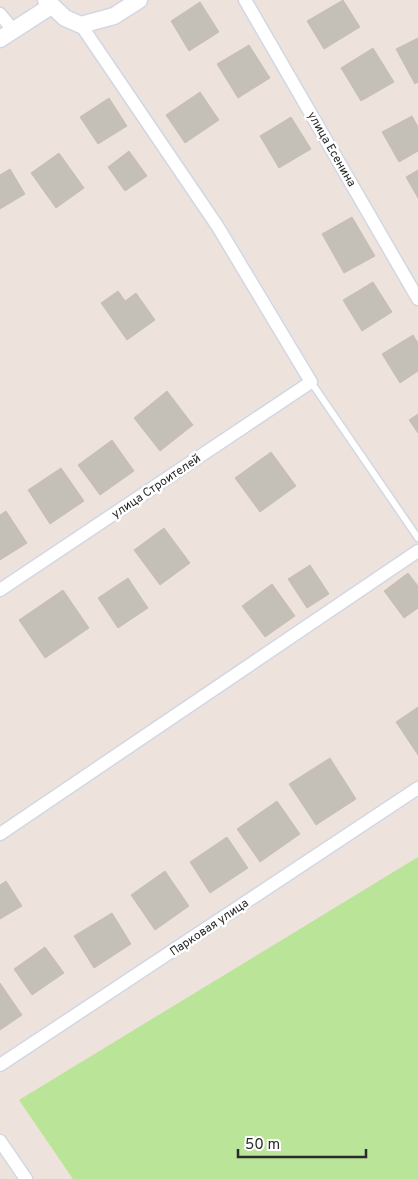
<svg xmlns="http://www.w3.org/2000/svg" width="418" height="1179" font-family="Overpass,sans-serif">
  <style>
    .green { fill: #bae497 }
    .building { fill: #c4bfb7; stroke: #c8bfb5 }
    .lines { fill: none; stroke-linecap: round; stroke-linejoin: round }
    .service-casing { stroke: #d1d7e3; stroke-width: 9 }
    .minor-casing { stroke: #d1d7e3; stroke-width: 15 }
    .tertiary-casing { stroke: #d1d7e3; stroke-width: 19 }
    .service { stroke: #fff; stroke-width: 6 }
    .minor { stroke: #fff; stroke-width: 12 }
    .tertiary { stroke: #fff; stroke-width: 16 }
    .labels { text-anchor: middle; stroke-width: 5; stroke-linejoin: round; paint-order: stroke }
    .street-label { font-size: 12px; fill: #2a2a2a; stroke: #fff }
  </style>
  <rect width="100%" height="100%" fill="#ede3dc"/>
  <polygon class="green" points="418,857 418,1179 73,1179 19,1100"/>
  <g class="building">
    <polygon points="343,0 360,27 324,49 307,21"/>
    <polygon points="200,2 219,32 189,51 171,21"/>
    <polygon points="418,38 418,82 415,84 396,49"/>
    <polygon points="249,45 270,78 238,98 217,64"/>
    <polygon points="373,48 394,82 361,101 341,68"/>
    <polygon points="200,92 219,120 185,143 166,115"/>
    <polygon points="109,98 127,126 98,144 80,117"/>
    <polygon points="412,116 418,127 418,151 399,162 382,132"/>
    <polygon points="291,117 311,149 279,168 260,136"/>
    <polygon points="129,151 147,176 125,191 108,167"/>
    <polygon points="59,153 84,188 56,208 31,173"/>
    <polygon points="10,169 25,194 0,209 0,175"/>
    <polygon points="418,170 418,198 406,177"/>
    <polygon points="352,217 375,256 344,273 322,234"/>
    <polygon points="373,282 392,312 362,331 343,300"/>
    <polygon points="118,291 125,301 136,293 155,320 127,340 101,303"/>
    <polygon points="413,335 418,343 418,371 400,383 382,354"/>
    <polygon points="167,391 193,425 160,451 134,418"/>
    <polygon points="418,414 418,433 409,420"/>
    <polygon points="112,440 134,471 100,495 78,465"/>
    <polygon points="271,452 296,486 260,512 235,478"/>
    <polygon points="61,468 84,501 50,524 28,490"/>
    <polygon points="6,511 27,543 0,560 0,515"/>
    <polygon points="164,528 190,563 160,585 134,550"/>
    <polygon points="310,565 329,594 307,608 288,579"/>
    <polygon points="408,573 418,586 418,608 404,618 384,591"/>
    <polygon points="128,578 148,608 118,628 98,598"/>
    <polygon points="272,584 295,616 265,637 242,606"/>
    <polygon points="63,590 89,628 45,658 19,620"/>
    <polygon points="418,707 418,755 396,722"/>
    <polygon points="330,758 356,799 316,825 289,784"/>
    <polygon points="277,801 300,834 260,862 237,829"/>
    <polygon points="227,837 248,868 210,893 190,862"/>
    <polygon points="165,871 189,906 155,930 131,895"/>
    <polygon points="6,881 22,906 0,919 0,885"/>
    <polygon points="112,913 131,944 94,968 74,936"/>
    <polygon points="45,947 64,973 32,995 14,969"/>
    <polygon points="0,983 22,1015 0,1030"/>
  </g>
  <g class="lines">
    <g class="service-casing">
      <polyline id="service" points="311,382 418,538"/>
    </g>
    <g class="minor-casing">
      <g id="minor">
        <polyline points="245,0 418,299"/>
        <polyline points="0,14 13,30"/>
        <polyline points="0,590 311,382 218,227 81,25"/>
        <polyline points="0,834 418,551"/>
        <polyline points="0,1065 418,788"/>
        <polyline points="0,1141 26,1179"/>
      </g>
    </g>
    <g class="tertiary-casing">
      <g id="tertiary">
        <polyline points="46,0 65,18 81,25 114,16 139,0"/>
        <polyline points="0,39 51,6"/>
      </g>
    </g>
    <use href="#service" class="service"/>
    <use href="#minor" class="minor"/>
    <use href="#tertiary" class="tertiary"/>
  </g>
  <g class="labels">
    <g class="street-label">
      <text transform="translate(332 149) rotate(60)" y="4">улица Есенина</text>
      <text transform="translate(156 486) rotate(-34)" y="4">улица Строителей</text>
      <text transform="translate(209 927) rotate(-34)" y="4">Парковая улица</text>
    </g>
  </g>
  <path d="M238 1149v8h128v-8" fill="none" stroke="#2a2a2a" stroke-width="2.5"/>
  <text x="245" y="1149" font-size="15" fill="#2a2a2a" stroke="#ffffff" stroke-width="4" paint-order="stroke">50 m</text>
</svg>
